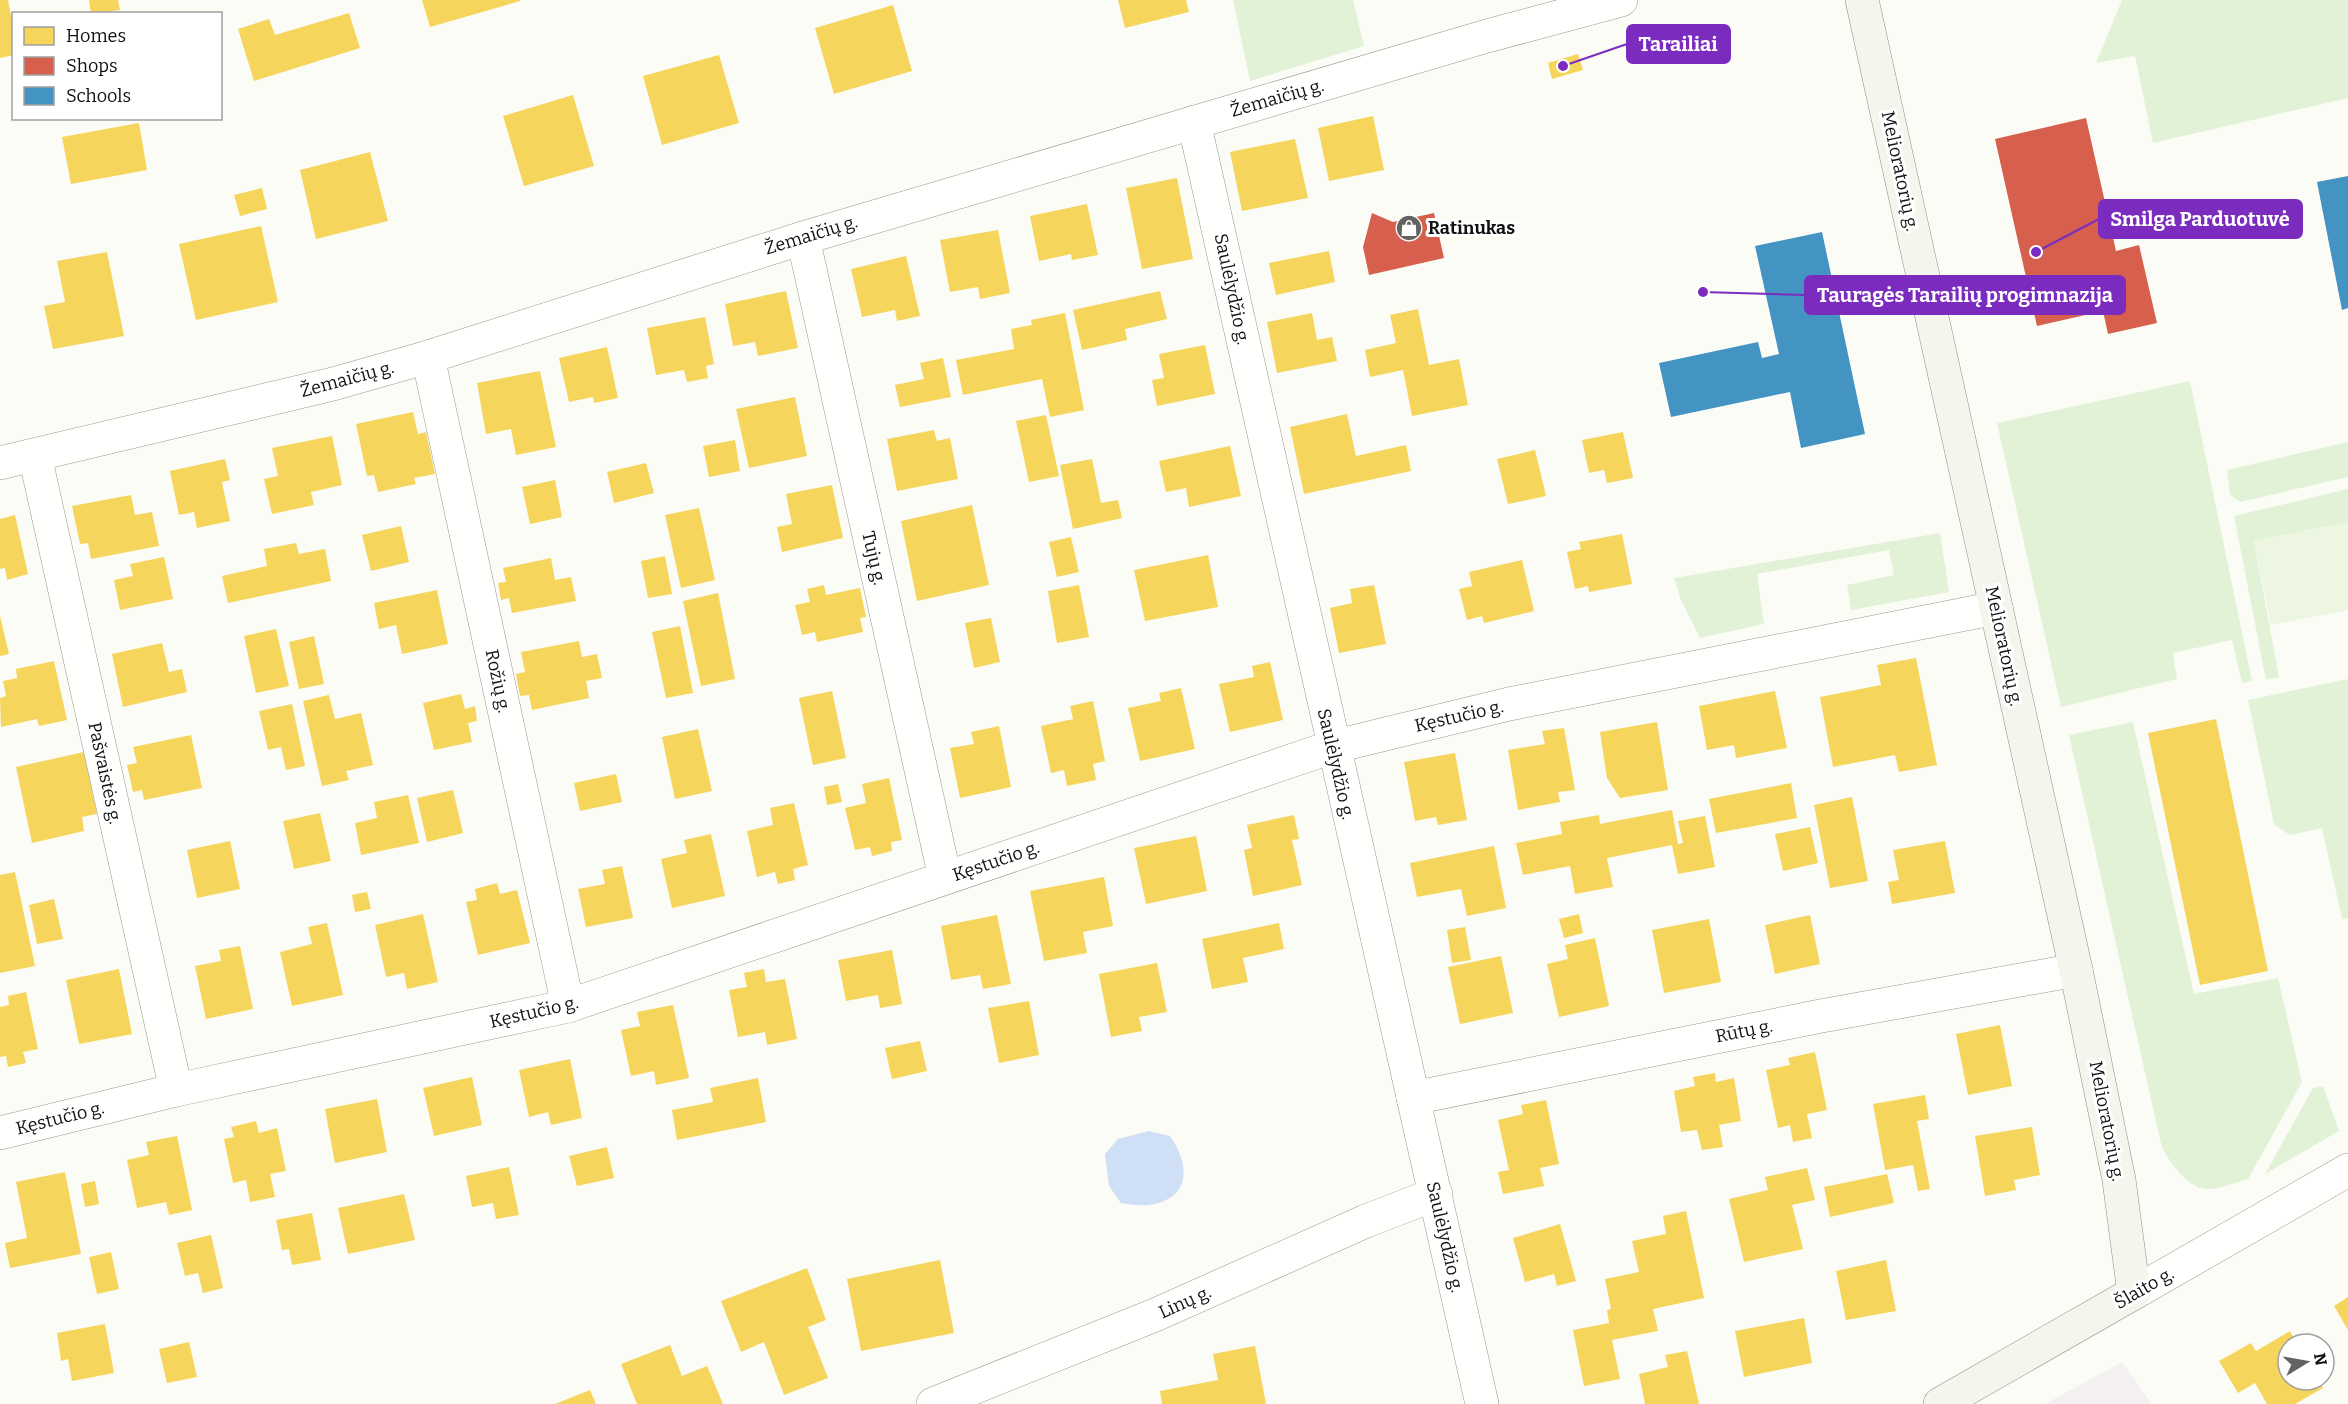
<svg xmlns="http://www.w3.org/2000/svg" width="2348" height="1404" font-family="Bitter,serif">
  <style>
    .industrial { fill: #f4f0f2 }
    .green { fill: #e1f2d7 }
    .pitch { fill: #ecf6e1 }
    .water { fill: #cedff6 }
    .homes { fill: #f6d55c }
    .shops { fill: #d6604d }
    .schools { fill: #4393c3 }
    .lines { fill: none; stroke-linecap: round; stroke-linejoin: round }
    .street-casing { stroke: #979795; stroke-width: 34 }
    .secondary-casing { stroke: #8d8d8b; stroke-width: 34 }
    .street { stroke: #fffffe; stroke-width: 33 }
    .secondary { stroke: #f4f5ec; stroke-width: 33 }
    .labels { text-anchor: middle; stroke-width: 6; stroke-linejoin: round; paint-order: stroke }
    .street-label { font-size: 18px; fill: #111; stroke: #fff }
    .poi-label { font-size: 18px; font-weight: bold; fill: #111; stroke: #fff; text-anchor: start }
    .leader { fill: none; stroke: #7b2cbf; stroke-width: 2 }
    .callout-dot { fill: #7b2cbf; stroke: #fff; stroke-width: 2 }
    .callout { fill: #7b2cbf; stroke: #7b2cbf; stroke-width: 2 }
    .callout-label { font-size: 20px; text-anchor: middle; font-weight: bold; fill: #fff }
  </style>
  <rect width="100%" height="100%" fill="#fcfcf7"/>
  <polygon class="industrial" points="2122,1362 2152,1404 2045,1404"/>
  <g class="green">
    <polygon points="1233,0 1353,0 1364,46 1250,81"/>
    <polygon points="2122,0 2348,0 2348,98 2153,143 2135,56 2096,63"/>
    <polygon points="2190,381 2252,681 2242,683 2232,640 2173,653 2177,679 2061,707 1997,423"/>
    <polygon points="2348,442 2348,477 2240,502 2230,495 2227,470"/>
    <polygon points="2348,489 2348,522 2254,541 2279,677 2266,680 2234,516"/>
    <polygon points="1940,533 1949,592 1851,610 1847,585 1894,575 1889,550 1757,574 1764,624 1700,638 1681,600 1674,578"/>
    <polygon points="2348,679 2348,918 2342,919 2322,828 2290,835 2274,824 2248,700"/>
    <path d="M2133,722L2194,994L2278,978L2302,1082L2248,1179C2236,1182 2218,1190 2206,1189C2186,1187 2171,1163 2162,1148L2069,735Z"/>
    <polygon points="2323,1086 2339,1131 2265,1174 2313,1088"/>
  </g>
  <polygon class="pitch" points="2348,522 2348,610 2271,625 2254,541"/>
  <path class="water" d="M1149,1131L1170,1136C1202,1183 1174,1214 1121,1203L1109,1186L1105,1154L1118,1139Z"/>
  <g class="homes">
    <polygon points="0,0 8,0 14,32 14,55 0,58"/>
    <polygon points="89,0 118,0 120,10 91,14"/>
    <polygon points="422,0 520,0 520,1 430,27"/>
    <polygon points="1118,0 1186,0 1189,12 1125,28"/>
    <polygon points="893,5 912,71 834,94 815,28"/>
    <polygon points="349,13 360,48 254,81 238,29 269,19 275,35"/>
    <polygon points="1578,54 1583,70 1552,79 1548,63"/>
    <polygon points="719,55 739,123 662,145 643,76"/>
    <polygon points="573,95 594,166 524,186 503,116"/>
    <polygon points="1373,116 1384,170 1329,181 1318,128"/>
    <polygon points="139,123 147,170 71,184 62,137"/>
    <polygon points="1295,139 1308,198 1242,211 1230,152"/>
    <polygon points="370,152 388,221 316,239 300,170"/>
    <polygon points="1177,178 1193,259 1142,269 1126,188"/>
    <polygon points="262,188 267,209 240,216 234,195"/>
    <polygon points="1087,204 1098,255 1072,260 1071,254 1039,261 1030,216"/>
    <polygon points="261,226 278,302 196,320 179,244"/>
    <polygon points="998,230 1010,293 980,299 978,287 950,292 940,240"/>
    <polygon points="1329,251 1335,282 1276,295 1269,263"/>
    <polygon points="107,252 124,336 53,349 44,306 65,302 57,261"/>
    <polygon points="906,256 920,316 897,321 895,310 862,317 851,269"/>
    <polygon points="786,291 798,348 758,356 755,342 733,346 725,304"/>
    <polygon points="1160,291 1167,319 1125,329 1127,340 1082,350 1073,310"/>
    <polygon points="1418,309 1429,365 1459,359 1468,405 1412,416 1403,370 1370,377 1365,350 1396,343 1390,315"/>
    <polygon points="1065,313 1084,410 1050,417 1042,379 963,395 956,360 1014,349 1011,329 1032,325 1031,320"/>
    <polygon points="1312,313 1317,340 1332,337 1337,361 1277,373 1267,322"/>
    <polygon points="705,317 714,364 706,366 708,378 687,382 684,370 656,375 647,328"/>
    <polygon points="1205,345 1215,394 1157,406 1152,380 1164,378 1159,354"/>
    <polygon points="607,347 618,398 594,403 593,397 569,402 559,358"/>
    <polygon points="943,358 951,397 900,407 895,385 924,379 920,363"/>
    <polygon points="540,371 556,447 516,455 511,429 486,434 477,383"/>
    <polygon points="795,397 807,456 749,468 736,409"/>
    <polygon points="413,412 418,434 426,432 435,474 414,478 416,484 378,492 374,475 367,476 356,424"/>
    <polygon points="1347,414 1356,456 1406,445 1411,471 1304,494 1290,427"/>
    <polygon points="1046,415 1059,476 1029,482 1016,421"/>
    <polygon points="934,430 937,441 950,438 958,479 897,491 887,439"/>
    <polygon points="1623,432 1633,478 1607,483 1604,470 1589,473 1582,440"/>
    <polygon points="332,436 342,485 311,492 314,505 272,514 264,479 278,476 272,448"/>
    <polygon points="735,440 740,471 709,477 703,446"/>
    <polygon points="1230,446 1241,496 1189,507 1186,488 1166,492 1159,461"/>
    <polygon points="1535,450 1546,496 1508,504 1497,459"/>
    <polygon points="225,459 230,480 222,482 230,521 197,528 194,512 179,515 170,471"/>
    <polygon points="1092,459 1101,503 1118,500 1122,518 1073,529 1060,465"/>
    <polygon points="646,463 654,493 614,503 607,472"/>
    <polygon points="555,480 562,517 530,524 522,487"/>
    <polygon points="832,485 843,538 782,552 777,527 792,524 786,494"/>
    <polygon points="131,495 135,515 152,512 159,546 91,559 88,543 80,544 72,506"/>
    <polygon points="972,505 989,585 917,601 901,521"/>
    <polygon points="699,508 715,580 681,588 665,515"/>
    <polygon points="15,515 28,574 7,580 5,568 0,569 0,519"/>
    <polygon points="401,526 409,562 371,571 362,535"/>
    <polygon points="1622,534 1632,584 1589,592 1588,586 1575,589 1567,552 1581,549 1579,542"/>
    <polygon points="1071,537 1079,572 1057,577 1049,542"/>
    <polygon points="296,543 299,554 325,549 331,581 228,603 222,576 267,566 264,549"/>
    <polygon points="1208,555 1218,607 1145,621 1134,570"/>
    <polygon points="665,556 672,594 648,598 641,561"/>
    <polygon points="164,557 173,599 120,610 114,580 133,576 130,564"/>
    <polygon points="551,558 555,580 571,577 576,601 512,613 509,598 501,600 498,583 506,582 503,568"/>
    <polygon points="1522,560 1534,611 1484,623 1482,616 1467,620 1459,589 1472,586 1469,572"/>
    <polygon points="824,585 826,595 860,588 866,617 860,618 863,632 817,642 815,632 802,635 795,605 810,602 807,589"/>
    <polygon points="1079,585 1089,637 1057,643 1048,591"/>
    <polygon points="1374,585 1386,644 1339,653 1330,608 1352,603 1350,589"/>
    <polygon points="437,590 448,644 402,654 396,625 379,629 374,603"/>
    <polygon points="718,593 735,679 701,686 683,601"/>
    <polygon points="0,616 9,654 0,656"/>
    <polygon points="991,618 1000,662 974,668 965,623"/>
    <polygon points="680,626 693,693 666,698 652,632"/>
    <polygon points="276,629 289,686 256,693 244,636"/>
    <polygon points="314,636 324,684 299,689 289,642"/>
    <polygon points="579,641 582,657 597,654 602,678 586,681 589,698 532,710 529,695 520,696 516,674 525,672 521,652"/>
    <polygon points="162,643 169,672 182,669 187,692 123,707 112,654"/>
    <polygon points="1916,658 1937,765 1899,772 1895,755 1833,767 1820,697 1881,685 1877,665"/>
    <polygon points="54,661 67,720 39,726 37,719 1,727 0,698 6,696 3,681 17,678 16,669"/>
    <polygon points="1270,662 1283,720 1230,732 1219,684 1254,677 1252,666"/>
    <polygon points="1181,688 1195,749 1140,761 1128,708 1161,701 1159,693"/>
    <polygon points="832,691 846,758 813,765 799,698"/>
    <polygon points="1775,691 1787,748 1736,758 1734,745 1707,750 1699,706"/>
    <polygon points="461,694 465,709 475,706 477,721 468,723 472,742 434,750 423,703"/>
    <polygon points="329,695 335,719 361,713 373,765 346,771 349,780 322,786 303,701"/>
    <polygon points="1093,701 1105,761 1093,764 1096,780 1067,786 1064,770 1051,773 1041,726 1073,719 1070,706"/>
    <polygon points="292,704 305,766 286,770 281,747 268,750 259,711"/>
    <polygon points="2216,719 2268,971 2200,985 2148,733"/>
    <polygon points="1657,722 1668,790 1620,798 1607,778 1600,732"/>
    <polygon points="999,726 1011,787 960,798 950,748 974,744 971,732"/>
    <polygon points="1564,728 1575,790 1558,792 1560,802 1518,810 1508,750 1545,744 1542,731"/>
    <polygon points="698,729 712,791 675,799 662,737"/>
    <polygon points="191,735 202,788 144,800 142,790 133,792 127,765 137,763 133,747"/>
    <polygon points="84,752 97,814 82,817 84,831 32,843 16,767"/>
    <polygon points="1455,753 1467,820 1438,825 1436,817 1415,821 1404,762"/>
    <polygon points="616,774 622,802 580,811 574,783"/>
    <polygon points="889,778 902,840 891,842 892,851 872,856 870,847 855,850 845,808 866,803 862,784"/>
    <polygon points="1791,783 1797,818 1716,833 1709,799"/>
    <polygon points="838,784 842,802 827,805 824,787"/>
    <polygon points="453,790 463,833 427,842 417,798"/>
    <polygon points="408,795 419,843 361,855 355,823 377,818 374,802"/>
    <polygon points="1852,797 1868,881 1830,888 1814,805"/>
    <polygon points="794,803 808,865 793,869 795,880 778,884 775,872 757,877 747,831 773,825 770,808"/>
    <polygon points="1672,810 1678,844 1683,843 1678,821 1705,816 1715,867 1678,874 1672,845 1607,858 1613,887 1575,894 1570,866 1523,875 1516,843 1562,834 1560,822 1599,815 1600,824"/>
    <polygon points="320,813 331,861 294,869 283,821"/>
    <polygon points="1294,815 1299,839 1292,840 1302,885 1253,896 1244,850 1252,848 1247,825"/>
    <polygon points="1810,827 1818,863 1783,871 1775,834"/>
    <polygon points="711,834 725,896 672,908 661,859 687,853 684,840"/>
    <polygon points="1196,836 1207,891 1146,904 1134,848"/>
    <polygon points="230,841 240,889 197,898 187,850"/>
    <polygon points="1945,841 1955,893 1892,904 1888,882 1899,880 1893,850"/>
    <polygon points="1494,846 1506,908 1467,916 1461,889 1417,897 1410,863"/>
    <polygon points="622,866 633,918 586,927 578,889 605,884 602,870"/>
    <polygon points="15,872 35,966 0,973 0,875"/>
    <polygon points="1104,877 1113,926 1083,932 1087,953 1044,961 1030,891"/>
    <polygon points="497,883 500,894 517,890 530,943 478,955 466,902 477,900 475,889"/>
    <polygon points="367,892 371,909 355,912 352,895"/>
    <polygon points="54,899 63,939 37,944 29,905"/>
    <polygon points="423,914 438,982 407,989 404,973 386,977 375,925"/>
    <polygon points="1579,914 1583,933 1564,938 1559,919"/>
    <polygon points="997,915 1011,984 983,989 980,975 951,980 941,926"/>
    <polygon points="1810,915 1820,964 1775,974 1765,925"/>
    <polygon points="1709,919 1721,982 1664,993 1652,930"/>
    <polygon points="327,923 343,995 292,1006 280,952 312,944 308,927"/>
    <polygon points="1279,923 1284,949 1243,958 1248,982 1212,989 1202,939"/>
    <polygon points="1465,927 1471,960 1452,963 1447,930"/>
    <polygon points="1595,938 1609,1006 1559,1017 1547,964 1568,959 1565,945"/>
    <polygon points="240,946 253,1009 206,1019 195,966 221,961 219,950"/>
    <polygon points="892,950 902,1004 880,1008 878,995 846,1001 838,960"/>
    <polygon points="1501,956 1513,1013 1460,1024 1448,967"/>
    <polygon points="1157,963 1167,1012 1139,1017 1142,1031 1111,1037 1099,974"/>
    <polygon points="119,969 132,1034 79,1044 66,980"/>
    <polygon points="764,969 766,982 785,979 797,1039 767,1045 765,1032 738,1037 729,990 747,987 744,973"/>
    <polygon points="26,992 38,1049 23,1052 26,1063 8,1067 6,1056 0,1057 0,1007 9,1005 8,996"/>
    <polygon points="1029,1001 1039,1055 999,1063 988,1008"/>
    <polygon points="673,1005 689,1078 656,1085 654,1071 631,1076 621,1030 640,1026 637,1012"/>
    <polygon points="2000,1025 2012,1086 1968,1095 1956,1034"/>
    <polygon points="920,1041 927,1071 892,1079 885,1048"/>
    <polygon points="1815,1052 1827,1110 1807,1114 1812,1138 1793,1142 1790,1125 1778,1128 1766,1070 1790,1065 1788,1058"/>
    <polygon points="570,1059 582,1118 551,1125 548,1112 529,1117 519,1070"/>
    <polygon points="1715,1073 1716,1082 1734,1078 1741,1121 1719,1125 1723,1147 1702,1150 1697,1130 1681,1132 1674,1091 1695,1086 1693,1077"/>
    <polygon points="472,1077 482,1125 434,1136 423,1088"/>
    <polygon points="758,1078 766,1122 677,1140 672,1110 713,1102 710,1088"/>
    <polygon points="1925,1095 1929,1119 1917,1121 1930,1189 1918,1191 1913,1165 1885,1170 1873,1104"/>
    <polygon points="377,1099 387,1152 335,1163 325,1109"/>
    <polygon points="1546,1100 1559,1164 1540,1168 1544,1186 1503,1194 1498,1172 1509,1170 1498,1120 1523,1114 1521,1105"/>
    <polygon points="256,1121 259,1133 277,1128 286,1171 270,1174 275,1197 250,1202 246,1180 233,1183 224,1139 234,1137 231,1127"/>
    <polygon points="2032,1127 2040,1175 2014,1180 2016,1190 1985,1196 1975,1136"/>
    <polygon points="177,1136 192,1210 169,1215 166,1202 137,1208 127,1160 149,1155 146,1142"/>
    <polygon points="607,1147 614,1178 577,1186 569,1156"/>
    <polygon points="509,1167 519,1215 496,1219 493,1203 472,1207 466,1176"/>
    <polygon points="1807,1168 1815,1200 1792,1205 1803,1249 1744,1262 1729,1199 1768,1190 1765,1177"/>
    <polygon points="65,1172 81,1254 10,1268 5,1243 27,1238 16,1182"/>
    <polygon points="1887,1174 1894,1203 1830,1217 1824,1187"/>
    <polygon points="95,1181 99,1204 85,1207 81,1184"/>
    <polygon points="404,1194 415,1240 348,1254 338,1208"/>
    <polygon points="1686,1211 1704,1298 1653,1309 1658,1331 1612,1340 1620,1379 1584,1386 1573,1330 1609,1323 1607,1310 1611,1309 1605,1279 1639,1272 1632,1241 1666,1234 1663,1216"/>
    <polygon points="312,1213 321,1260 292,1265 289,1249 282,1250 276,1220"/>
    <polygon points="1560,1224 1576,1281 1557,1286 1554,1274 1525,1282 1513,1238"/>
    <polygon points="211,1235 223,1288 203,1293 198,1273 185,1276 177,1243"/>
    <polygon points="111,1252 119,1289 97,1294 89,1257"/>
    <polygon points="940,1260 954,1333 861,1351 847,1279"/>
    <polygon points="1886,1260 1896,1311 1846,1320 1836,1271"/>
    <polygon points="807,1268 826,1320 808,1327 828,1378 784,1395 764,1342 741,1352 721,1301"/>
    <polygon points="2348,1297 2348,1330 2334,1306"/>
    <polygon points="1804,1318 1812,1363 1744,1377 1735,1331"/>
    <polygon points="105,1324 114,1373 72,1381 68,1359 61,1361 57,1333"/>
    <polygon points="2290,1331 2297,1344 2288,1344 2288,1380 2318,1380 2323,1388 2295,1404 2267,1404 2255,1383 2238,1393 2219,1361 2251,1343 2256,1351"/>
    <polygon points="189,1342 197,1377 167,1383 159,1349"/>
    <polygon points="670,1345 682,1376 707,1366 723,1404 637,1404 621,1364"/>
    <polygon points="1255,1346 1266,1404 1162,1404 1160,1391 1218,1380 1213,1354"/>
    <polygon points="1687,1351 1699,1404 1645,1404 1639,1374 1668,1367 1665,1355"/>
    <polygon points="590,1390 596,1404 555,1404"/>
  </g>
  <g class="shops">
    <polygon points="2086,118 2116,251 2139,245 2157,323 2108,334 2103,311 2037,326 1995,139"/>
    <polygon points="1372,213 1393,222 1434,213 1444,258 1369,275 1363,247"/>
  </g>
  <g class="schools">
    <polygon points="2348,176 2348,308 2342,310 2317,182"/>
    <polygon points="1822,232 1865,434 1801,448 1790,392 1671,417 1659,363 1758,342 1762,358 1779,354 1755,246"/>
  </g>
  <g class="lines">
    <g class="street-casing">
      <g id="street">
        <polyline points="1194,122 1482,1404"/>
        <polyline points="803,238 945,878"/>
        <polyline points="428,357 568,1006"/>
        <polyline points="35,456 176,1090"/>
        <polyline points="0,463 333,384 428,357 803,238 1487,36 1621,0"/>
        <polyline points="1413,1098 1821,1016 2076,970"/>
        <polyline points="0,1133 176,1090 568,1006 1332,747 1509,704 1996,608"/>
        <polyline points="2134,1293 2348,1170"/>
        <polyline points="933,1404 1155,1315 1366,1221 1436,1194"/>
      </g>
    </g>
    <g class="secondary-casing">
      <polyline id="secondary" points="1862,0 2076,970 2119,1180 2134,1293 1940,1404"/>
    </g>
    <use href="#street" class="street"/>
    <use href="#secondary" class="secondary"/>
  </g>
  <defs>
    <g id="shop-disc" transform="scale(1.35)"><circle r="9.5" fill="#636362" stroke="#fff"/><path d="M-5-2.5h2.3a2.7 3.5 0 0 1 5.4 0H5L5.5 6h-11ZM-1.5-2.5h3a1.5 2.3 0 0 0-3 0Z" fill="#fff"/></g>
  </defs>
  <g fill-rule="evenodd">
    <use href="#shop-disc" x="1409" y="228"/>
  </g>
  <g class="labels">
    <g class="street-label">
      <text transform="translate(1277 98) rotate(-16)" y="6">Žemaičių g.</text>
      <text transform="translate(1900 171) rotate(78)" y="6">Melioratorių g.</text>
      <text transform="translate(811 235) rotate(-17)" y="6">Žemaičių g.</text>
      <text transform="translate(1232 289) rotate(78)" y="6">Saulėlydžio g.</text>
      <text transform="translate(347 379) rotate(-15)" y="6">Žemaičių g.</text>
      <text transform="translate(874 558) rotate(77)" y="6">Tujų g.</text>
      <text transform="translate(2004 646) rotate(78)" y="6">Melioratorių g.</text>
      <text transform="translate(498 681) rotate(78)" y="6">Rožių g.</text>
      <text transform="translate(1459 716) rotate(-13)" y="6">Kęstučio g.</text>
      <text transform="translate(1336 764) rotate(77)" y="6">Saulėlydžio g.</text>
      <text transform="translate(105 773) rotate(78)" y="6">Pašvaistės g.</text>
      <text transform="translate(996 861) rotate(-19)" y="6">Kęstučio g.</text>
      <text transform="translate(534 1012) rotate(-13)" y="6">Kęstučio g.</text>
      <text transform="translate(1744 1031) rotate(-11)" y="6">Rūtų g.</text>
      <text transform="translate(60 1118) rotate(-14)" y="6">Kęstučio g.</text>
      <text transform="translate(2107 1121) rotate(79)" y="6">Melioratorių g.</text>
      <text transform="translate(1445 1237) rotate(77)" y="6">Saulėlydžio g.</text>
      <text transform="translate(2144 1288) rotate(-30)" y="6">Šlaito g.</text>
      <text transform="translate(1185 1302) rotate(-24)" y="6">Linų g.</text>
    </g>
    <g class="poi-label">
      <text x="1428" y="234">Ratinukas</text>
    </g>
  </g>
  <path class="leader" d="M1563 66L1627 44M2036 252L2099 219M1703 292L1805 295"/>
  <g class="callout-dot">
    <circle cx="1563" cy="66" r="6"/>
    <circle cx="2036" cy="252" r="6"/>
    <circle cx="1703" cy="292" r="6"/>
  </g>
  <g class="callout">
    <rect x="1627" y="25" width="103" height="38" rx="6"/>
    <rect x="2099" y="200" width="203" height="38" rx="6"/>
    <rect x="1805" y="276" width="320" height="38" rx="6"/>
  </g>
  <g class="callout-label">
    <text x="1678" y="51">Tarailiai</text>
    <text x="2200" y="226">Smilga Parduotuvė</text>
    <text x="1965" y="302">Tauragės Tarailių progimnazija</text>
  </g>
  <rect x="12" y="12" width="210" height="108" fill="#ffffff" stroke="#a0a0a0" stroke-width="1.5"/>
  <rect x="24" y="27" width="30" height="18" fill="#f6d55c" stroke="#a0a0a0" stroke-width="1.5"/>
  <text x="66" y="42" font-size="18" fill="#111111">Homes</text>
  <rect x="24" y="57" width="30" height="18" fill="#d6604d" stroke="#a0a0a0" stroke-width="1.5"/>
  <text x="66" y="72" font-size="18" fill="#111111">Shops</text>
  <rect x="24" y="87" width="30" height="18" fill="#4393c3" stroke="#a0a0a0" stroke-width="1.5"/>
  <text x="66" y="102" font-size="18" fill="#111111">Schools</text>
  <g transform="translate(2306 1362) rotate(79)"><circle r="28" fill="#ffffff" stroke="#a0a0a0" stroke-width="1.5"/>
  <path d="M0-4.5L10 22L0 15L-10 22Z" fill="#636362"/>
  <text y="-9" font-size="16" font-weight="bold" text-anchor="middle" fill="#111111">N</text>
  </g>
</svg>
